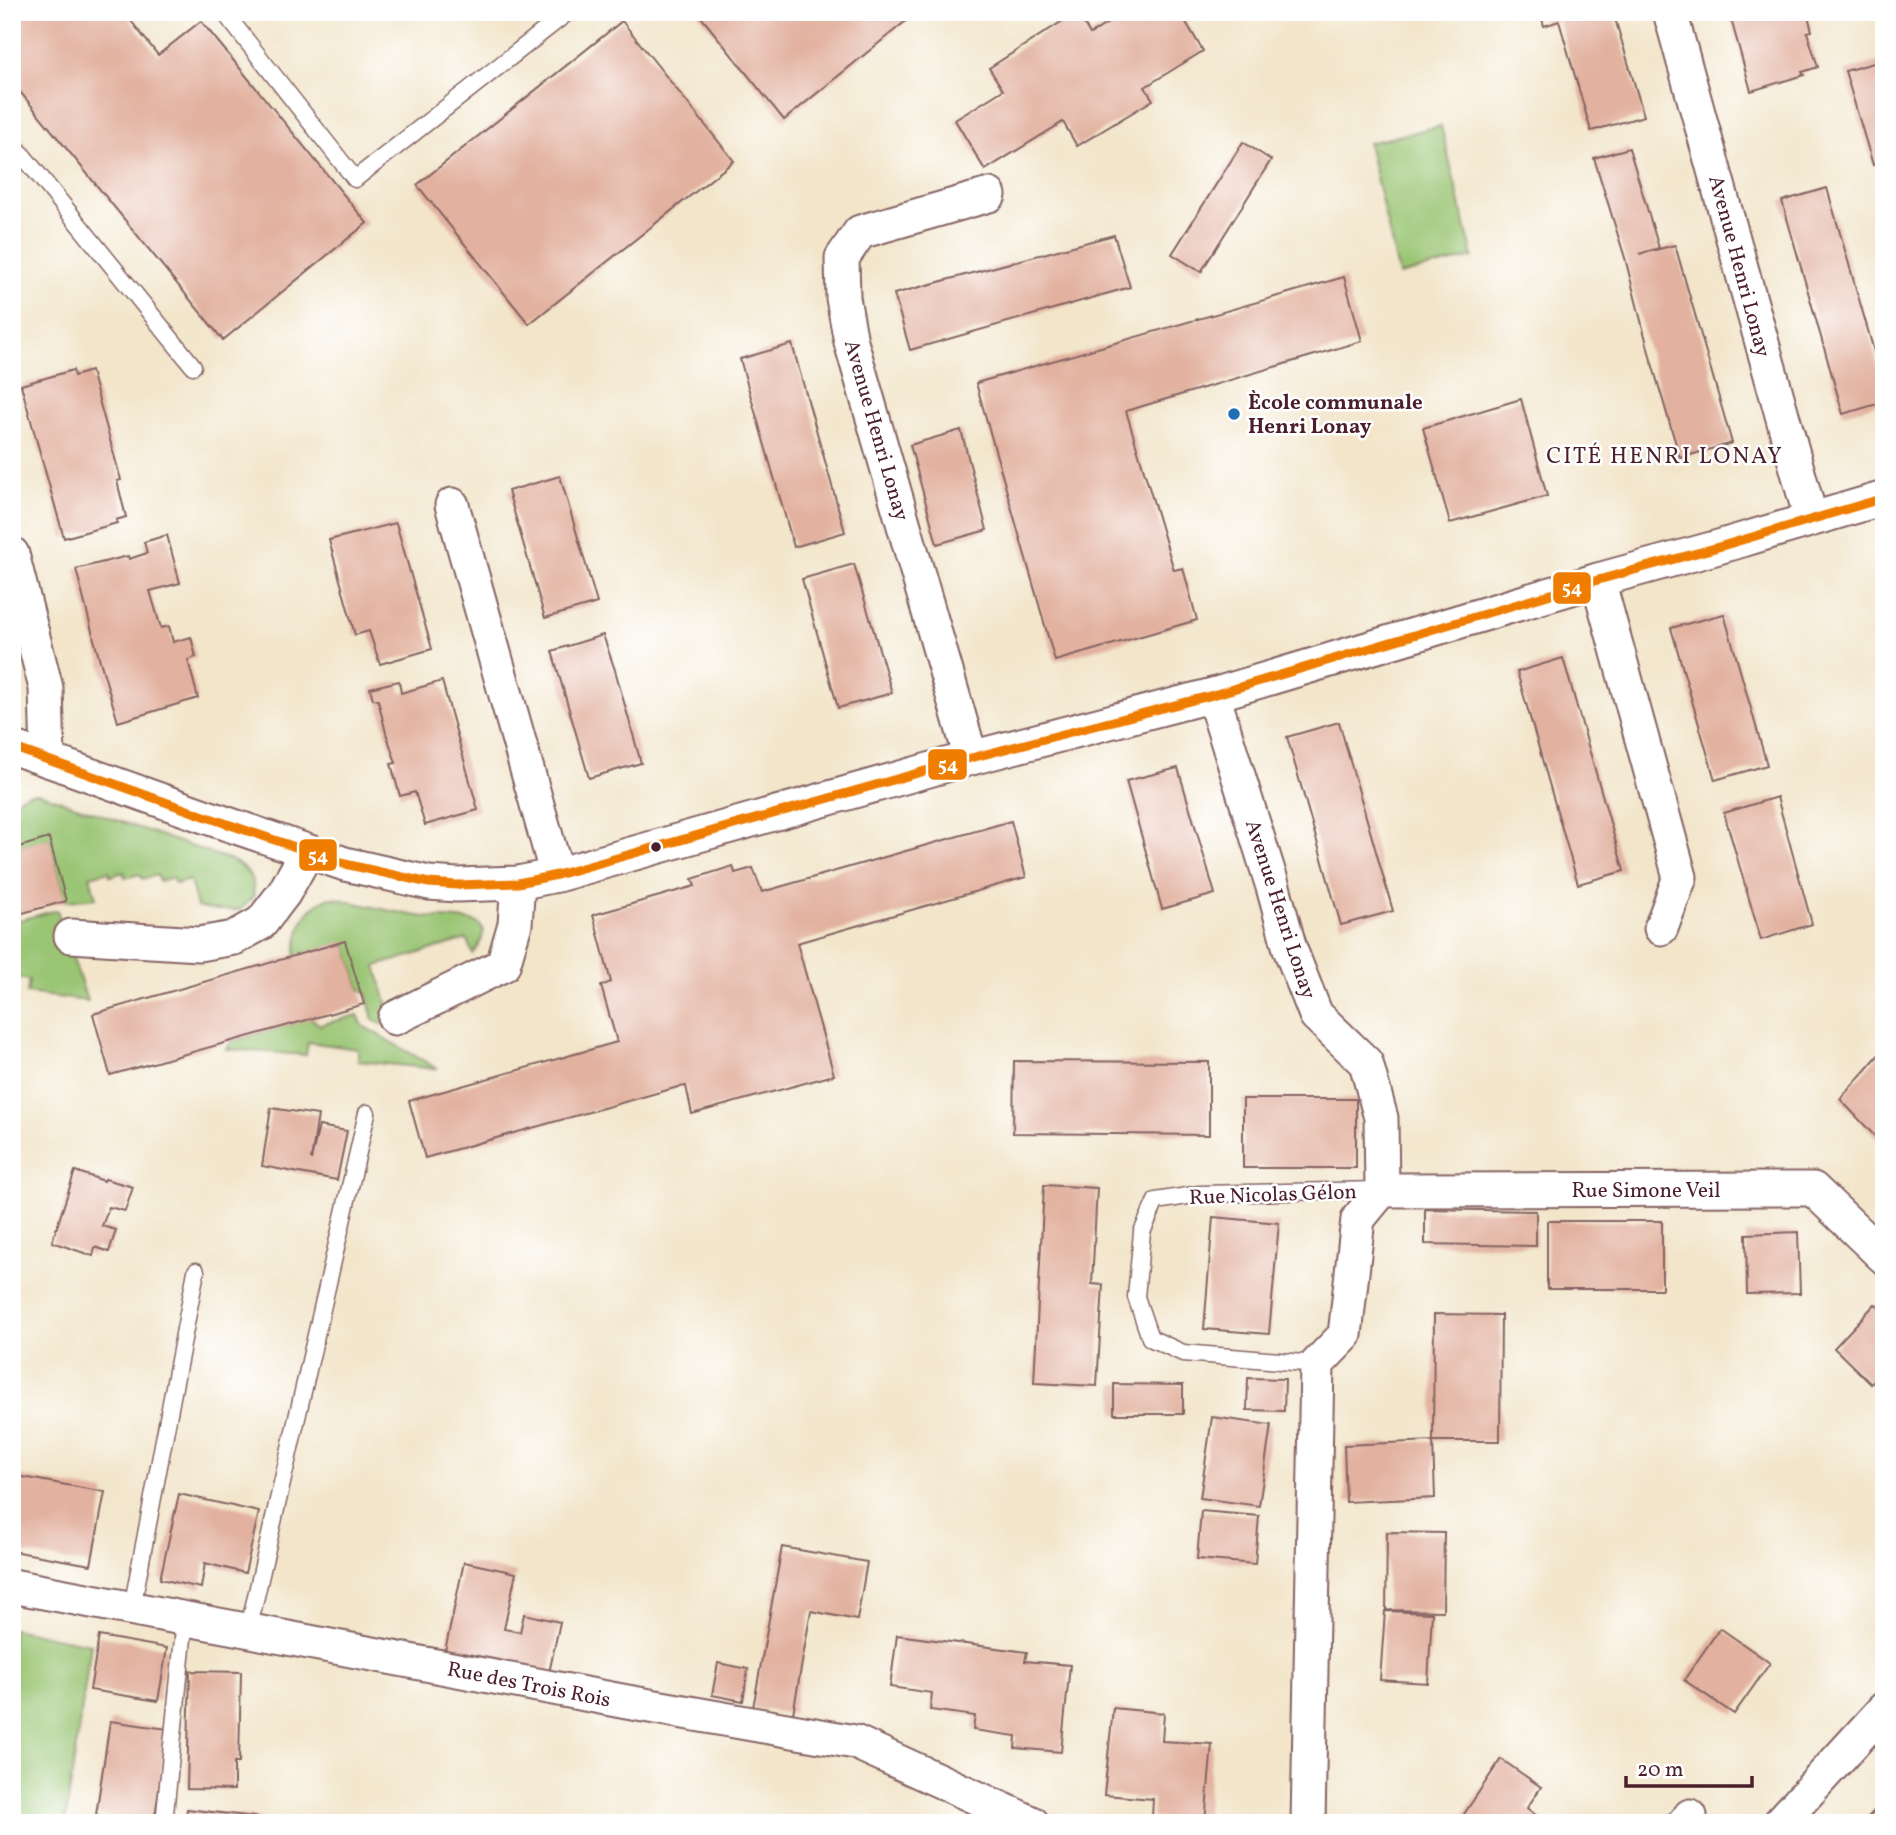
<svg xmlns="http://www.w3.org/2000/svg" width="1896" height="1835" font-family="Vollkorn,serif">
	<rect width="100%" height="100%" fill="#fff"/>
	<filter id="ink" filterUnits="userSpaceOnUse"><feTurbulence type="fractalNoise" baseFrequency=".0143" numOctaves="2"/><feDisplacementMap in="SourceGraphic" scale="14" xChannelSelector="R" yChannelSelector="G"/><feConvolveMatrix kernelMatrix="1 2 1 2 8 2 1 2 1" color-interpolation-filters="sRGB"/></filter>
	<filter id="wash" filterUnits="userSpaceOnUse"><feTurbulence type="fractalNoise" baseFrequency=".00686" numOctaves="4" result="noise"/><feDisplacementMap in="SourceGraphic" scale="28" xChannelSelector="R" yChannelSelector="G"/><feGaussianBlur stdDeviation="1.57" result="paint"/><feColorMatrix in="noise" values="0 0 0 0 0 0 0 0 0 0 0 0 0 0 0 0 0 1.4 0 .05"/><feComposite in="paint" operator="in"/></filter>
	<g filter="url(#wash)">
		<rect width="100%" height="100%" fill="#f2e5ca"/>
		<g fill="#9ac573" stroke="#72724f" stroke-width="2">
			<polygon points="1441,126 1473,257 1399,275 1368,143"/>
			<path d="M30,793H39L233,861C248,869 256,880 253,897L240,910H218L197,907L190,880L175,884L173,878L159,881L157,875L142,879L140,874L125,878L124,872L110,876L109,871L90,876L96,898L66,901L49,839L19,847L12,821V803L22,796Z"/>
			<path d="M328,898C339,897 349,902 360,904C381,909 403,914 425,917C437,919 471,917 480,925C488,933 478,947 473,954L467,939L376,966L395,1030L373,1020L367,994L360,989L345,942L295,956C298,931 302,909 328,898Z"/>
			<polygon points="57,910 87,1001 27,993 29,980 12,977 12,922"/>
			<polygon points="358,1015 363,1026 438,1069 358,1061 358,1049 308,1042 306,1055 226,1049 233,1041 311,1018 320,1025"/>
			<polygon points="12,1629 91,1644 65,1823 12,1823"/>
		</g>
		<g id="blocks">
			<g fill="#e2b19f">
				<polygon points="12,12 124,12 158,55 201,21 367,223 223,340 12,82"/>
				<polygon points="697,12 917,12 784,120"/>
				<polygon points="1077,12 1090,34 1126,12 1140,12 1144,19 1155,12 1180,12 1203,51 1145,87 1153,100 1077,146 1063,122 985,170 955,120 1003,90 989,68"/>
				<polygon points="1540,12 1613,12 1644,116 1591,131 1559,21 1544,26"/>
				<polygon points="1729,12 1807,12 1812,31 1807,32 1818,67 1802,72 1804,75 1751,91"/>
				<polygon points="622,21 734,161 529,324 417,185"/>
				<polygon points="1884,60 1884,162 1873,165 1845,71"/>
				<polygon points="1243,142 1271,160 1201,272 1172,254"/>
				<polygon points="1629,148 1659,248 1639,254 1675,245 1732,443 1680,458 1651,360 1625,258 1594,158"/>
				<polygon points="1827,188 1884,386 1884,402 1843,414 1782,201"/>
				<polygon points="1114,235 1130,287 910,350 894,294"/>
				<polygon points="1344,277 1362,341 1126,411 1174,570 1183,568 1197,620 1055,661 976,383"/>
				<polygon points="792,344 845,532 794,547 740,359"/>
				<polygon points="73,370 74,376 91,371 121,480 117,481 126,517 116,520 117,523 64,538 21,385"/>
				<polygon points="1521,399 1547,496 1450,523 1423,428"/>
				<polygon points="961,430 987,530 937,544 910,445"/>
				<polygon points="560,476 597,603 545,618 508,491"/>
				<polygon points="396,523 432,649 380,664 369,631 355,635 329,540"/>
				<polygon points="167,535 180,583 150,591 161,628 169,626 173,642 191,637 196,657 188,660 198,698 118,722 96,647 76,569 128,556 129,559 147,553 144,542"/>
				<polygon points="854,564 892,693 838,708 802,579"/>
				<polygon points="1724,614 1767,765 1715,780 1671,628"/>
				<polygon points="603,635 615,670 641,763 589,778 552,651"/>
				<polygon points="1563,658 1624,871 1578,884 1517,672"/>
				<polygon points="399,681 401,693 442,681 478,810 425,825 415,792 400,796 391,764 396,763 386,733 378,700 373,699 370,688"/>
				<polygon points="1339,722 1393,911 1341,925 1287,737"/>
				<polygon points="1178,768 1215,894 1162,909 1126,781"/>
				<polygon points="1777,797 1812,924 1761,940 1724,813"/>
				<polygon points="1011,821 1026,877 797,943 834,1075 692,1114 686,1086 678,1087 425,1158 409,1101 617,1042 601,986 611,982 593,915 695,886 692,879 733,866 735,873 753,868 762,892"/>
				<polygon points="49,838 66,901 12,916 12,849"/>
				<polygon points="345,941 364,1004 110,1075 93,1014"/>
				<polygon points="1882,1051 1884,1053 1884,1146 1840,1099"/>
				<polygon points="1014,1061 1209,1062 1209,1135 1013,1133"/>
				<rect x="1243" y="1099" width="113" height="69"/>
				<polygon points="271,1108 318,1115 311,1160 319,1126 347,1131 337,1180 262,1166"/>
				<polygon points="75,1171 104,1181 105,1179 133,1187 125,1211 109,1207 102,1226 116,1230 109,1252 95,1247 93,1256 52,1242"/>
				<polygon points="1044,1185 1097,1188 1092,1284 1103,1285 1097,1386 1034,1383"/>
				<polygon points="1425,1209 1536,1211 1536,1246 1425,1244"/>
				<polygon points="1213,1217 1279,1223 1269,1334 1204,1329"/>
				<rect x="1547" y="1221" width="115" height="68"/>
				<polygon points="1798,1232 1800,1293 1747,1294 1746,1234"/>
				<polygon points="1875,1304 1884,1312 1884,1371 1871,1384 1834,1348"/>
				<polygon points="1434,1314 1501,1315 1500,1441 1433,1441"/>
				<polygon points="1248,1378 1285,1379 1284,1411 1247,1410"/>
				<polygon points="1114,1384 1183,1385 1183,1414 1114,1414"/>
				<polygon points="1212,1417 1271,1425 1259,1506 1200,1498"/>
				<polygon points="1433,1441 1435,1498 1346,1502 1344,1445"/>
				<polygon points="12,1475 105,1492 91,1565 12,1551"/>
				<polygon points="179,1494 259,1512 245,1573 205,1563 201,1588 160,1579"/>
				<polygon points="1201,1511 1259,1516 1255,1564 1197,1559"/>
				<polygon points="1387,1532 1444,1533 1443,1611 1386,1610"/>
				<polygon points="782,1547 867,1562 857,1620 811,1611 793,1714 753,1708"/>
				<polygon points="464,1562 516,1573 504,1629 520,1632 524,1614 560,1622 549,1673 445,1651"/>
				<polygon points="1385,1611 1432,1613 1428,1683 1380,1680"/>
				<polygon points="1720,1628 1770,1663 1734,1714 1684,1680"/>
				<polygon points="897,1635 1027,1652 1025,1661 1070,1665 1061,1752 1015,1748 1016,1736 973,1730 975,1716 930,1710 932,1693 890,1687"/>
				<polygon points="99,1636 167,1648 158,1701 90,1690"/>
				<polygon points="718,1663 748,1669 743,1701 712,1695"/>
				<polygon points="190,1671 241,1672 239,1763 234,1763 234,1790 187,1789"/>
				<polygon points="1113,1708 1164,1713 1162,1741 1212,1744 1205,1823 1152,1818 1153,1799 1104,1795"/>
				<polygon points="110,1721 168,1729 154,1823 96,1815"/>
				<polygon points="1501,1759 1541,1787 1527,1808 1543,1821 1542,1823 1458,1823"/>
				<polygon points="1884,1801 1884,1823 1869,1823 1866,1819"/>
				<polygon points="187,1809 263,1818 262,1823 185,1823"/>
			</g>
		</g>
	</g>
	<g filter="url(#ink)">
		<use href="#blocks" fill-opacity="0" stroke="#856463" stroke-width="2"/>
		<g fill="none" stroke-linecap="round" stroke-linejoin="round">
			<g stroke="#856463" stroke-width="19">
				<g id="service">
					<polyline points="224,12 355,179 568,12"/>
					<polyline points="12,142 193,366"/>
					<polyline points="1317,1364 1183,1353 1150,1338 1136,1297 1142,1232 1156,1201 1200,1194 1379,1190"/>
					<polyline points="132,1608 196,1271"/>
					<polyline points="248,1631 367,1113"/>
					<polyline points="164,1823 185,1619"/>
				</g>
			</g>
			<g stroke="#856463" stroke-width="37">
				<g id="minor">
					<polyline points="1670,12 1811,519"/>
					<polyline points="452,505 557,875"/>
					<polyline points="12,554 46,688 48,760"/>
					<polyline points="1598,580 1680,877 1661,928"/>
					<polyline points="1213,695 1273,887 1290,949 1316,1015 1366,1063 1381,1118 1382,1190"/>
					<polyline points="12,747 207,817 345,864 429,883 457,885 518,883 557,875 971,758 1213,695 1598,580 1715,548 1884,498"/>
					<polyline points="971,758 851,342 843,298 842,258 860,232 989,195"/>
					<polyline points="71,936 199,944 234,938 261,923 284,893 307,852"/>
					<polyline points="395,1018 503,965 515,924 518,883"/>
					<polyline points="1382,1190 1813,1189 1884,1257"/>
					<polyline points="12,1586 627,1702 855,1742 1032,1823"/>
					<polyline points="1308,1823 1317,1364 1345,1335 1358,1219 1382,1190"/>
					<polyline points="1684,1823 1690,1816"/>
					<polyline points="1780,1823 1884,1709"/>
				</g>
			</g>
			<use href="#service" stroke="#fff" stroke-width="16"/>
			<use href="#minor" stroke="#fff" stroke-width="33"/>
			<g stroke="#fff" stroke-width="14">
				<polyline id="bus-1" points="12,747 207,817 345,864 429,883 457,885 518,883 557,875 971,758 1213,695 1598,580 1715,548 1884,498"/>
			</g>
			<use href="#bus-1" stroke="#ef7d00" stroke-width="9"/>
		</g>
	</g>
	<circle fill="#1f6fb2" stroke="#fff" stroke-width="2.5" cx="1234" cy="414" r="7"/>
	<circle fill="#4a1f2b" stroke="#fff" stroke-width="2.5" cx="656" cy="847" r="6"/>
	<g text-anchor="middle" stroke-width="5" stroke-linejoin="round" paint-order="stroke">
		<g font-size="21" fill="#4a1f2b" stroke="#fff">
			<text transform="translate(1740 266) rotate(75)" y="7">Avenue Henri Lonay</text>
			<text transform="translate(877 430) rotate(74)" y="7">Avenue Henri Lonay</text>
			<text transform="translate(1281 909) rotate(72)" y="7">Avenue Henri Lonay</text>
			<text x="1646" y="1197">Rue Simone Veil</text>
			<text transform="translate(1273 1194) rotate(-2)" y="7">Rue Nicolas Gélon</text>
			<text transform="translate(529 1684) rotate(11)" y="7">Rue des Trois Rois</text>
		</g>
		<g font-size="21" font-weight="bold" fill="#4a1f2b" stroke="#fff" text-anchor="start">
			<text x="1248" y="409">Ècole communale<tspan x="1248" dy="24">Henri Lonay</tspan></text>
		</g>
		<g font-size="23" letter-spacing="2" fill="#4a1f2b" stroke="#fff">
			<text x="1665" y="463">CITÉ HENRI LONAY</text>
		</g>
	</g>
	<g stroke="#fff" stroke-width="2.5">
		<rect x="1552" y="571" width="40" height="34" rx="7" fill="#ef7d00"/>
		<rect x="927" y="748" width="41" height="33" rx="7" fill="#ef7d00"/>
		<rect x="298" y="838" width="40" height="34" rx="7" fill="#ef7d00"/>
	</g>
	<g font-size="19" text-anchor="middle" font-weight="bold" fill="#fff">
		<text x="1572" y="594">54</text>
		<text x="948" y="771">54</text>
		<text x="318" y="862">54</text>
	</g>
	<rect width="1896" height="1835" fill="none" stroke="#fff" stroke-width="42"/>
	<path d="M1626 1776v10h126v-10" fill="none" stroke="#4a1f2b" stroke-width="3.5"/>
	<text x="1637" y="1776" font-size="21" fill="#4a1f2b" stroke="#ffffff" stroke-width="5" paint-order="stroke">20 m</text>
</svg>
